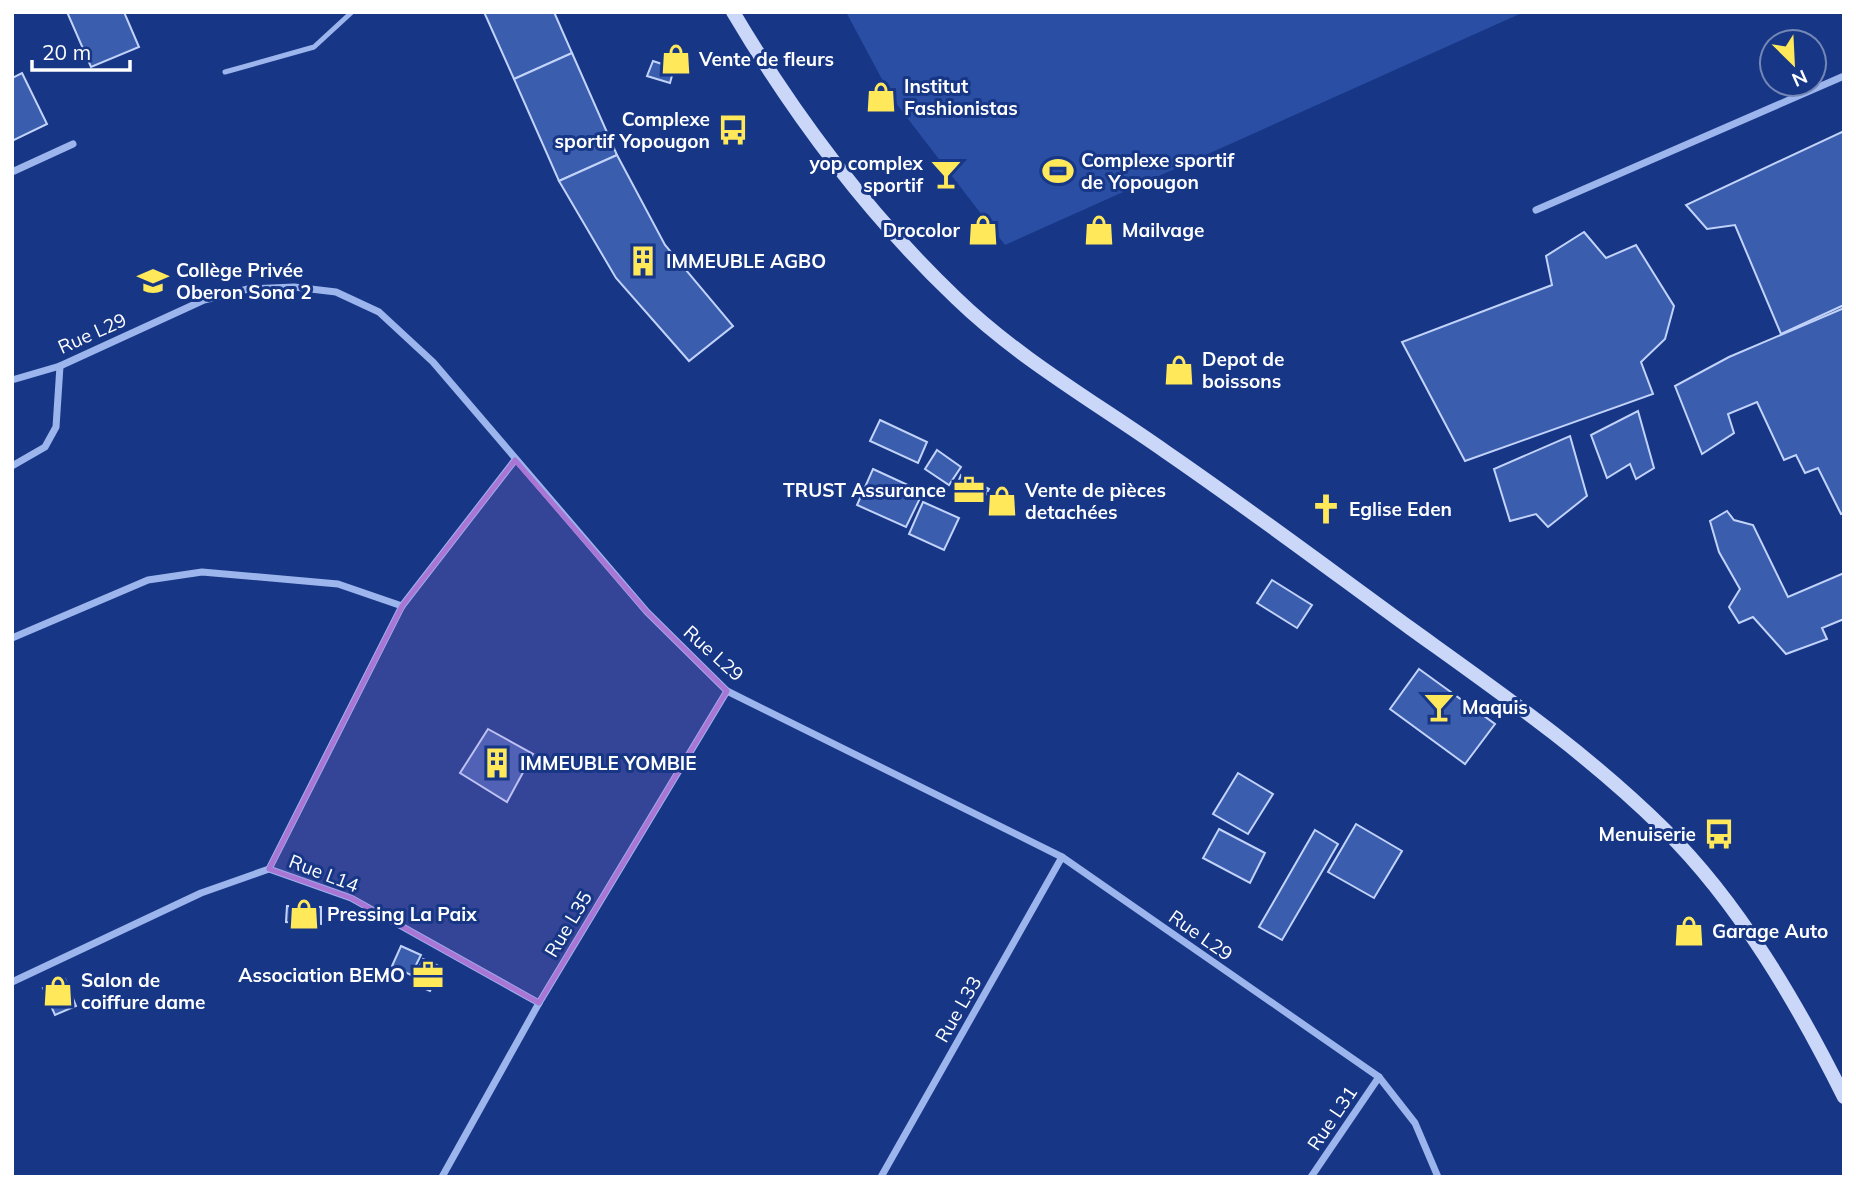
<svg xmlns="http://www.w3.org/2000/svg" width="1856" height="1189" font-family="Mulish,sans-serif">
	<rect width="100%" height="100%" fill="#173786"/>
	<polygon fill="#2a4ea4" points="846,12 1524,12 1005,245 892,98"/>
	<g fill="#3b5dae" stroke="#c2d3fa" stroke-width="2">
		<polygon points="67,12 124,12 139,47 91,67"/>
		<polygon points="484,12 554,12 572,53 514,79"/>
		<polygon points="572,53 617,155 559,181 514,79"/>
		<polygon points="653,61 674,68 670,83 647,76"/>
		<polygon points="22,73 47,124 12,141 12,78"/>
		<polygon points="1844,131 1844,305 1781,334 1735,225 1707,229 1686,205"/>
		<polygon points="617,155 665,245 733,326 689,361 616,278 559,181"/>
		<polygon points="1584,232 1606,258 1636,245 1674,306 1665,339 1641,362 1653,394 1465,461 1402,342 1552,285 1546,256"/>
		<polygon points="1844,308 1844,513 1841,514 1818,468 1805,473 1796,455 1784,460 1757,402 1728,414 1734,433 1702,454 1675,386 1729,357"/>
		<polygon points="1638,411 1654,468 1636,479 1630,464 1607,478 1591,435"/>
		<polygon points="880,420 927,442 918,463 870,441"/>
		<polygon points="1570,436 1587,496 1548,527 1536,514 1510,521 1494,469"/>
		<polygon points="937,450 961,467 949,485 925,469"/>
		<polygon points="873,469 923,492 906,527 857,505"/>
		<polygon points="961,475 989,489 981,503 955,489"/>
		<polygon points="923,502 959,518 944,550 909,534"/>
		<polygon points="1727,511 1734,520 1753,525 1788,597 1844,573 1844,619 1822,628 1827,639 1786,654 1753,617 1739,623 1729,607 1740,589 1719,552 1710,521"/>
		<polygon points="1272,580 1312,605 1297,628 1257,603"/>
		<polygon points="1419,669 1495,724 1465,764 1390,709"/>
		<polygon points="488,729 533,754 507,802 460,773"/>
		<polygon points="1238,773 1273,794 1248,834 1213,814"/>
		<polygon points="1356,824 1402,851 1374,898 1328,872"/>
		<polygon points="1219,829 1265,853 1250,883 1203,858"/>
		<polygon points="1315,830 1338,844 1282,940 1259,927"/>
		<polygon points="287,906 321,907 321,924 286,922"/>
		<polygon points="401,946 421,955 411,975 392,966"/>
		<polygon points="423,959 441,967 430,991 412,983"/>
		<polygon points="65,979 76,1006 55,1015 43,988"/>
	</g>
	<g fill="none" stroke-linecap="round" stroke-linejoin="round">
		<polyline stroke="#9db5ed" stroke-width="5" points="225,72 314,47 352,12"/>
		<g stroke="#9db5ed" stroke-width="7">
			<polyline points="12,172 73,144"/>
			<polyline points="1536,210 1844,76"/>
			<polyline points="12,380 60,366 204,300 248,289 294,287 336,292 379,312 433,362 647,612 727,691 1062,857 1379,1077 1415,1123 1438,1177"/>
			<polyline points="12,466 45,447 56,427 60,366"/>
			<polyline points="12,638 148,580 202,572 338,584 402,606"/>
			<polyline points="269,869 402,606 515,460"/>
			<polyline points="12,982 201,893 269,869 351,898 539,1003"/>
			<polyline points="442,1177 539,1003 727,691"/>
			<polyline points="881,1177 1062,857"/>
			<polyline points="1311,1177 1379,1077"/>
		</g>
		<path stroke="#cad7f9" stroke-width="14" d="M733,12C794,115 869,215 956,298C1019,359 1095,402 1166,452C1249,509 1329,569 1410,628C1499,692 1586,752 1664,829C1739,903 1797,1003 1844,1097"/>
	</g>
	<path fill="#a976d5" fill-opacity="0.2" stroke="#a976d5" stroke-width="5" stroke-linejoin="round" d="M515,460L647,612L727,691L539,1003L351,898L269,869L402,606Z"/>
	<defs>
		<g id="shop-bare" transform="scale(2.415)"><path d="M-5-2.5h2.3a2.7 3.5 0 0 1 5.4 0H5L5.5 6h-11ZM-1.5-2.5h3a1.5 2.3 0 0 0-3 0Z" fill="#ffe859" stroke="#173786" stroke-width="2.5" paint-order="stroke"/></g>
		<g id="bus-bare" transform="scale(2.415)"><path d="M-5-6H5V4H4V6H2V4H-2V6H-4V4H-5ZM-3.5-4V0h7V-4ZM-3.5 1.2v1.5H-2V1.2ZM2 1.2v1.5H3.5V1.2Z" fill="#ffe859" stroke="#173786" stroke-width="2.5" paint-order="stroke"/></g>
		<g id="stadium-bare" transform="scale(2.415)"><path d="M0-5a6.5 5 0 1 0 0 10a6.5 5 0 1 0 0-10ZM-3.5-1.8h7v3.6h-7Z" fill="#ffe859" stroke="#173786" stroke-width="2.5" paint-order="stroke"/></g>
		<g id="bar-bare" transform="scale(2.415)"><path d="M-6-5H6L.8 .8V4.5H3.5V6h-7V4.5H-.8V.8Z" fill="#ffe859" stroke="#173786" stroke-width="2.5" paint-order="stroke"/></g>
		<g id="building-bare" transform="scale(2.415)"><path d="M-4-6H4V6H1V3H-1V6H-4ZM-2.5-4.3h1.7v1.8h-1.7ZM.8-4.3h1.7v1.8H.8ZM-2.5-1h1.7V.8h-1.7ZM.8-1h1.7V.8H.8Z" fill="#ffe859" stroke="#173786" stroke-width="2.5" paint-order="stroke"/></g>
		<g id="school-bare" transform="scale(2.415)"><path d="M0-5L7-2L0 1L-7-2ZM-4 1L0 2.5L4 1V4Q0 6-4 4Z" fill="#ffe859" stroke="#173786" stroke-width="2.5" paint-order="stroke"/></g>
		<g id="office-bare" transform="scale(2.415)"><path d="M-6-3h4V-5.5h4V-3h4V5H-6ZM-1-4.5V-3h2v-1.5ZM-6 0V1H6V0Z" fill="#ffe859" stroke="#173786" stroke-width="2.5" paint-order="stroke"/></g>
		<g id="church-bare" transform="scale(2.415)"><path d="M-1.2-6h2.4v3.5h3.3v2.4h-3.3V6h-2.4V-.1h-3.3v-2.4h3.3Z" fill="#ffe859" stroke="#173786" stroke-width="2.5" paint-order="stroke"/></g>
	</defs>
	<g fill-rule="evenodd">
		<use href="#shop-bare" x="676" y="59"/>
		<use href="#shop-bare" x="881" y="97"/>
		<use href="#bus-bare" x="733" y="130"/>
		<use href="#stadium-bare" x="1058" y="171"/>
		<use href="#bar-bare" x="946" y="174"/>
		<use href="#shop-bare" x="983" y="230"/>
		<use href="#shop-bare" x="1099" y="230"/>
		<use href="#building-bare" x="643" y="261"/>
		<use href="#school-bare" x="153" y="281"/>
		<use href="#shop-bare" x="1179" y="370"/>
		<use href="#office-bare" x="969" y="490"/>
		<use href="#shop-bare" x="1002" y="501"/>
		<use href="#church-bare" x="1326" y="509"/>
		<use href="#bar-bare" x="1439" y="707"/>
		<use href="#building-bare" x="497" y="763"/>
		<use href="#bus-bare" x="1719" y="834"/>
		<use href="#shop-bare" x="304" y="914"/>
		<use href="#shop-bare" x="1689" y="931"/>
		<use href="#office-bare" x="428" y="975"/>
		<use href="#shop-bare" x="58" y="991"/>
	</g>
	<g text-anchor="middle" stroke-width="6" stroke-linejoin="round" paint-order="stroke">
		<g font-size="19" font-weight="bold" fill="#fff" stroke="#173786" text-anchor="start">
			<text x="699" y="66">Vente de fleurs</text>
			<text x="904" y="93">Institut<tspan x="904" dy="22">Fashionistas</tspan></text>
			<text x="710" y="126" text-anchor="end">Complexe<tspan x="710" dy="22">sportif Yopougon</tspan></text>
			<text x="1081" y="167">Complexe sportif<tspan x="1081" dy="22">de Yopougon</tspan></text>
			<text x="923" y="170" text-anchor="end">yop complex<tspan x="923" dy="22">sportif</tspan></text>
			<text x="960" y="237" text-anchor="end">Drocolor</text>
			<text x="1122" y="237">Mailvage</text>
			<text x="666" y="268">IMMEUBLE AGBO</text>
			<text x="176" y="277">Collège Privée<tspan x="176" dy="22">Oberon Sona 2</tspan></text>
			<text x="1202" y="366">Depot de<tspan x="1202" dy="22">boissons</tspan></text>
			<text x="946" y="497" text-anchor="end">TRUST Assurance</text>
			<text x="1025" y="497">Vente de pièces<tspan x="1025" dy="22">detachées</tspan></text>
			<text x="1349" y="516">Eglise Eden</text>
			<text x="1462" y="714">Maquis</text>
			<text x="520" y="770">IMMEUBLE YOMBIE</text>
			<text x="1696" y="841" text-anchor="end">Menuiserie</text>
			<text x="327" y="921">Pressing La Paix</text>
			<text x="1712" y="938">Garage Auto</text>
			<text x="405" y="982" text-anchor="end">Association BEMO</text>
			<text x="81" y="987">Salon de<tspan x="81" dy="22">coiffure dame</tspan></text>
		</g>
		<g font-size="19" fill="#fff" stroke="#173786">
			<text transform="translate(92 333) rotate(-24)" y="7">Rue L29</text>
			<text transform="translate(714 653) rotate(42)" y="7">Rue L29</text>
			<text transform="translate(324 873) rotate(21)" y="7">Rue L14</text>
			<text transform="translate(568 924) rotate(-59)" y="7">Rue L35</text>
			<text transform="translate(1201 935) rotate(35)" y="7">Rue L29</text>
			<text transform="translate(958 1009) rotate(-60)" y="7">Rue L33</text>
			<text transform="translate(1332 1118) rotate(-56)" y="7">Rue L31</text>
		</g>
	</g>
	<rect width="1856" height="1189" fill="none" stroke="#ffffff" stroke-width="28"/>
	<g transform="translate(1793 63) rotate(156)"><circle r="33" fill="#173786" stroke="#7487b6" stroke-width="2"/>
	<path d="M0-5L12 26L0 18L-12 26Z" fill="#ffe859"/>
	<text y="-10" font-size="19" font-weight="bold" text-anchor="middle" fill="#ffffff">N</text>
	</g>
	<path d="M32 60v10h98v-10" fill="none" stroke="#ffffff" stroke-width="3.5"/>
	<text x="42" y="60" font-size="21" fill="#ffffff" stroke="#173786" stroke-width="5" paint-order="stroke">20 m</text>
</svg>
